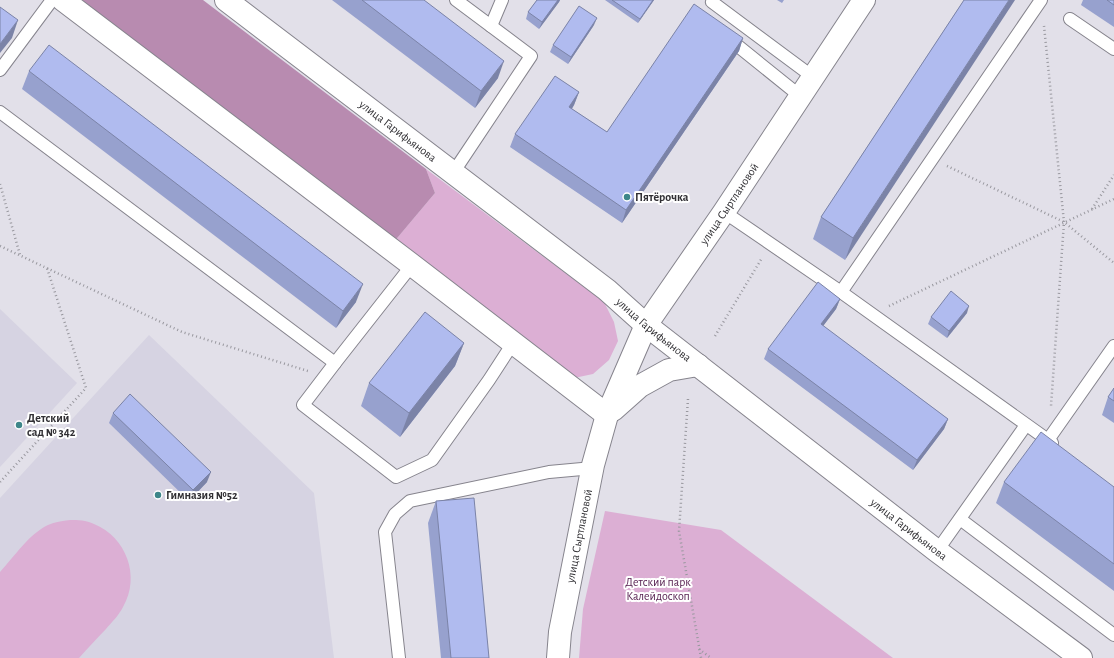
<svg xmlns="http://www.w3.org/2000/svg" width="1114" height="658" font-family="'Alegreya Sans',sans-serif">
	<rect width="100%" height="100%" fill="#e2e0e9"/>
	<g fill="#d6d3e2">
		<polygon points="0,309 77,383 0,467"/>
		<polygon points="149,335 314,493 334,658 0,658 0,498"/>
	</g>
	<g fill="#dcafd4">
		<polygon points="426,169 604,302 614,322 618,341 609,360 593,374 574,378 393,243 435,193"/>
		<polygon points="605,511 721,530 893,658 579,658 583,609"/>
		<path d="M70,520C78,520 86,520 94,524C126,537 141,576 123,607C119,615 112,622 106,629C97,638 88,648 79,658H0V572C14,557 29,534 48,525C55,522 62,521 70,520Z"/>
	</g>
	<polygon fill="#b88bb0" points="76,0 203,0 426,169 435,193 393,243"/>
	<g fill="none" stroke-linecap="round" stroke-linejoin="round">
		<g stroke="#86848d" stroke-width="14">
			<g id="service">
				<polyline points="713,0 712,2 813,77"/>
				<polyline points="1070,19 1114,49"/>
				<polyline points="491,26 502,0"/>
				<polyline points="728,38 800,96"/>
				<polyline points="0,70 52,0"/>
				<polyline points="0,112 335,363 412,265"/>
				<polyline points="453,173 531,56 456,0"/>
				<polyline points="724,212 841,292 1052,443"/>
				<polyline points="841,292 1041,0"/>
				<polyline points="335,363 303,405 396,477 432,460 489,380 513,343"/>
				<polyline points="1048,440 1114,346"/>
				<polyline points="960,519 1114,635"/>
				<polyline points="937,551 1026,425"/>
				<polyline points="399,658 385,532 395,514 410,501 549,472 593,468"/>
			</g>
		</g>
		<g stroke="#86848d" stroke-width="24">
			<g id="minor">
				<path id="s1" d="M646,325L724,212L864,0"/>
			</g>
		</g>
		<g stroke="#86848d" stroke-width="24">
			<g id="tertiary">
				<polyline points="63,0 412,265 607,415"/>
				<path id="s2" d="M226,0L607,290L646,325L937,551L1081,658"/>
				<polyline points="613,410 640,386 669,370 698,365"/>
				<path id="s3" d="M558,658L560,632L593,465L607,415L646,325"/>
			</g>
		</g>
		<g stroke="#99989f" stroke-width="2.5" stroke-dasharray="1 3" stroke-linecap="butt">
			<polyline points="1044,26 1064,222 1051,406"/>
			<polyline points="947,166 1064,222 1114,263"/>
			<polyline points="0,184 20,255"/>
			<polyline points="1092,209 1114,175"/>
			<polyline points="0,246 182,332 308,371"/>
			<polyline points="889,306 1114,199"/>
			<polyline points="715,336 762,258"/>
			<polyline points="688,399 679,531 701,658"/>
			<polyline points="0,482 86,388 47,268"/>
			<polyline points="699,649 711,658"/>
		</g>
		<use href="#service" stroke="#fff" stroke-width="12"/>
		<use href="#minor" stroke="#fff" stroke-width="22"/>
		<use href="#tertiary" stroke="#fff" stroke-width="22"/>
	</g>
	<g fill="#97a1ce">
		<polygon points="332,0 424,0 498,78 475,108"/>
		<polygon points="537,0 560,0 559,2 539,29 526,19 528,12"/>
		<polygon points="605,0 654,0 638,23"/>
		<polygon points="777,0 784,0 782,3"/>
		<polygon points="964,0 845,260 813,239 821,217"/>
		<polygon points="1083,0 1114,0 1114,27 1081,5"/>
		<polygon points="594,25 568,64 550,52 553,45"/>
		<polygon points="743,38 739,51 622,223 510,147 515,134 579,92 574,105 572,109 607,132"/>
		<polygon points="29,71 356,302 336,328 22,89"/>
		<polygon points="840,299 836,309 823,326 948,419 944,429 913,470 764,359 768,349"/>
		<polygon points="967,313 947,338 928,324 931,317"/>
		<polygon points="464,343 455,366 400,437 361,406 369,383"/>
		<polygon points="1114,388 1114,423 1102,415 1108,397"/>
		<polygon points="113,413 207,482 189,501 109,423"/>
		<polygon points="1004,482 1114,487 1114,591 996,503"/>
		<polygon points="436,501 489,658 441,658 428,523"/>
	</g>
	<g fill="#7b83a7">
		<polygon points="558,0 560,0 559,2 539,29 542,22"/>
		<polygon points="653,0 654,0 638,23 640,19"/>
		<polygon points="1009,0 1015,0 845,260 853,238"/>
		<polygon points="597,18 594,25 568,64 571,57"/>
		<polygon points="18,20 12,38 0,53 0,44"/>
		<polygon points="743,38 739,51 622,223 626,210"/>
		<polygon points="504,61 498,78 475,108 481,91"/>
		<polygon points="579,92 574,105 564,120 569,107"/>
		<polygon points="363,284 356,302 336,328 343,311"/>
		<polygon points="840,299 836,309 817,334 821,324"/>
		<polygon points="969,306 967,313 947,338 949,331"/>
		<polygon points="464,343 455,366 400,437 409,413"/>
		<polygon points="948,419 944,429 913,470 917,460"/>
		<polygon points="211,472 207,482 189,501 193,490"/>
	</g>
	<g fill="#b0bbef" stroke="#7b83a7">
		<polygon points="362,0 424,0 504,61 481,91"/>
		<polygon points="537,0 558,0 542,22 528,12"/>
		<polygon points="612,0 653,0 640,19"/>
		<polygon points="964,0 1009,0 853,238 821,217"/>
		<polygon points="1107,0 1114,0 1114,5"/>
		<polygon points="694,4 743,38 626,210 515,134 555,76 579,92 569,107 607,132"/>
		<polygon points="579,6 597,18 571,57 553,45"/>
		<polygon points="0,7 18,20 0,44"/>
		<polygon points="49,45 363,284 343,311 29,71"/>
		<polygon points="818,282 840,299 821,324 948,419 917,460 768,349"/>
		<polygon points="951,291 969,306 949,331 931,317"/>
		<polygon points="425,312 464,343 409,413 369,383"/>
		<polygon points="1114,388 1114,401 1108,397"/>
		<polygon points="130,394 211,472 193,490 113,413"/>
		<polygon points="1041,432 1114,487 1114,564 1004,482"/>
		<polygon points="474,498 489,658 451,658 436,501"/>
	</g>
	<g fill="#3d8689" stroke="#fff" stroke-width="1.5">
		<circle cx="627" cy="197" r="4"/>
		<circle cx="19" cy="425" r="4"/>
		<circle cx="158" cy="495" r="4"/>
	</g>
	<g text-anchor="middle" stroke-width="4" stroke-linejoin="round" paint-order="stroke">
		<g font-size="12" fill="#313034" stroke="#fff">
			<text dy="4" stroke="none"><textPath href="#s2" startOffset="216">улица Гарифьянова</textPath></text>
			<text dy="4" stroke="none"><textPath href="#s1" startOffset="147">улица Сыртлановой</textPath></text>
			<text dy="4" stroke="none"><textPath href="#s2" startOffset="540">улица Гарифьянова</textPath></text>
			<text dy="4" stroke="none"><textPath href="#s2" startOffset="864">улица Гарифьянова</textPath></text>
			<text dy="4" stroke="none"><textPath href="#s3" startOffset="124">улица Сыртлановой</textPath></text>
		</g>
		<g font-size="12" font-weight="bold" fill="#313034" stroke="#fff" text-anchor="start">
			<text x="635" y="201">Пятёрочка</text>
			<text x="27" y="422">Детский<tspan x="27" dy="14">сад № 342</tspan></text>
			<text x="166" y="499">Гимназия №52</text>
		</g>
		<g font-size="12" fill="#541d4e" stroke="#fff">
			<text x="658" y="586">Детский парк<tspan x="658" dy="14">Калейдоскоп</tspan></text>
		</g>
	</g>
</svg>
